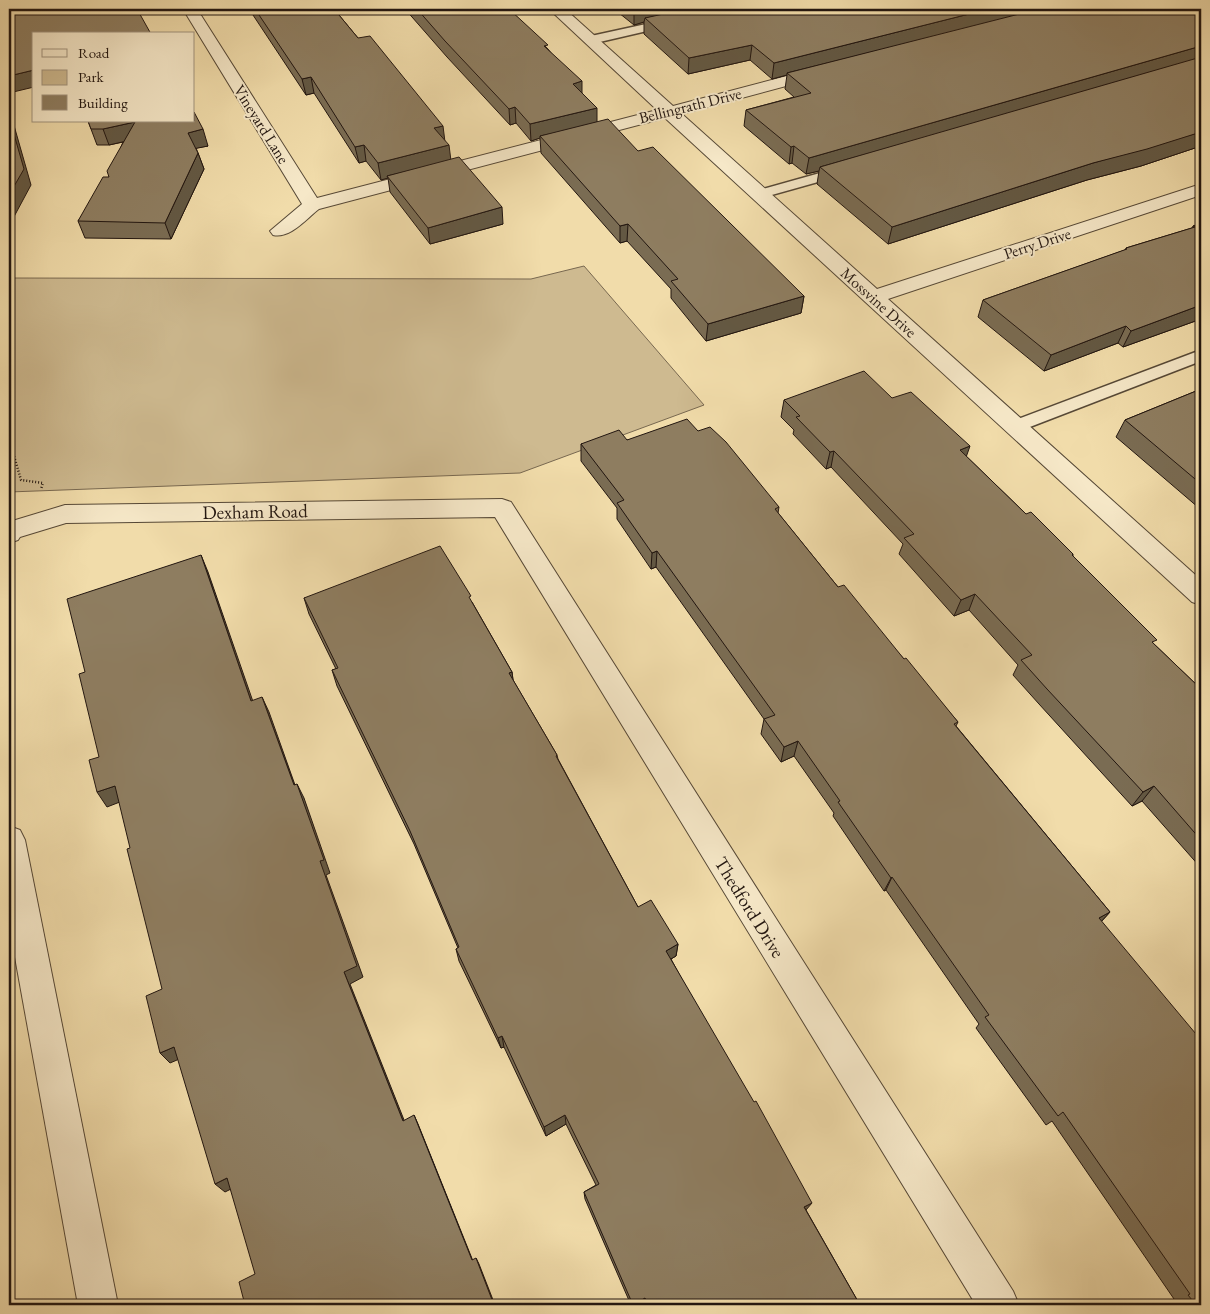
<svg xmlns="http://www.w3.org/2000/svg" width="1210" height="1314" font-family="'EB Garamond',serif">
	<rect width="100%" height="100%" fill="#f1dcaa"/>
	<filter id="stains"><feTurbulence type="fractalNoise" baseFrequency=".004" numOctaves="4"/><feColorMatrix values="0 0 0 0 .2 0 0 0 0 .09 0 0 0 0 .02 0 0 0 .5 -.17"/></filter>
	<radialGradient id="worn" r=".72"><stop offset=".6" stop-color="#630" stop-opacity="0"/><stop offset="1" stop-color="#630" stop-opacity=".3"/></radialGradient>
	<polygon fill="#ceba90" stroke="#786850" points="584,266 704,405 520,473 9,492 9,278 531,279"/>
	<g fill="none" stroke-linecap="round" stroke-linejoin="round">
		<g stroke="#564836" stroke-width="3">
			<g id="service">
				<polygon points="715,9 735,9 729,12 591,44 585,40 591,36"/>
				<polygon points="845,166 850,167 852,170 850,173 761,198 756,197 754,194 756,191"/>
				<polygon points="1201,350 1201,361 1022,430 1016,432 1010,430 1007,426 1010,422"/>
			</g>
		</g>
		<g stroke="#564836" stroke-width="2">
			<g id="minor">
				<path d="M183,9H197L317,198L657,110L549,9H565L673,106L821,67L827,69L829,72L827,75L682,114L877,289L1201,184V195L888,299L1201,580V605L1192,602L665,118L319,209C306,219 290,239 273,235L270,231L302,204Z"/>
				<polygon points="502,499 511,502 1013,1291 1019,1305 976,1305 495,517 66,523 20,537 18,540 9,543 9,522 65,505"/>
				<polygon points="9,826 20,830 25,840 118,1305 78,1305 9,924"/>
			</g>
		</g>
		<polyline stroke="#221610" stroke-width="2.5" stroke-dasharray="1 2" stroke-linecap="butt" points="9,439 21,480 43,483 41,489"/>
		<use href="#service" fill="#f6e8c8" fill-rule="evenodd"/>
		<use href="#minor" fill="#f6e8c8" fill-rule="evenodd"/>
	</g>
	<g fill="#7a6c53" stroke="#221610">
		<polygon points="249,9 334,9 358,38 444,140 450,160 503,224 430,244 390,192 388,178 381,180 366,161 359,163 314,93 306,95"/>
		<polygon points="405,9 509,9 548,49 582,93 597,122 638,151 804,296 801,313 706,341 671,298 671,289 627,241 620,243 541,153 540,138 531,141 516,123 510,125 447,57"/>
		<polygon points="614,9 1201,9 1201,146 1141,166 1087,180 888,244 817,184 819,171 806,174 792,163 789,164 744,126 746,110 794,97 785,89 787,75 772,79 750,60 688,74 644,34 644,22 634,25"/>
		<polygon points="88,121 208,146 196,148 198,153 204,169 171,239 85,238 78,221 109,177 123,142 109,145 97,145"/>
		<polygon points="1201,223 1201,319 1123,347 1118,343 1044,371 978,317 983,300 1125,250 1126,248 1192,228 1193,226"/>
		<polygon points="1201,389 1201,507 1199,508 1116,437 1125,420"/>
		<polygon points="892,398 967,457 1026,514 1073,554 1073,556 1154,644 1201,689 1201,868 1142,801 1132,806 1039,704 1013,675 1018,665 969,610 954,616 899,554 903,544 831,467 826,469 793,434 794,430 781,417 784,400"/>
		<polygon points="698,431 779,507 778,513 838,587 904,659 958,722 956,726 1110,912 1101,922 1201,1305 1176,1305 1172,1300 1174,1299 1052,1121 1046,1125 976,1028 979,1024 886,890 884,891 833,816 834,813 794,756 781,762 761,734 764,719 656,567 651,569 617,519 617,508 581,461 581,444 627,440"/>
		<polygon points="304,598 472,602 512,672 513,680 557,755 558,759 638,907 678,944 676,956 671,959 806,1210 860,1305 645,1305 644,1302 639,1305 631,1305 585,1199 584,1192 596,1185 566,1124 546,1136 504,1047 501,1048 459,961 456,949 458,948 414,844 337,686 332,670 336,669 309,614"/>
	</g>
	<g fill="#635843" stroke="#221610">
		<polygon points="634,9 707,9 645,18 644,22 634,25"/>
		<polygon points="989,9 1045,9 787,73 787,75 772,79 774,63"/>
		<polygon points="752,45 750,60 688,74 689,58"/>
		<polygon points="1201,46 1201,60 820,167 819,171 806,174 809,158"/>
		<polygon points="34,70 34,87 9,93 9,76"/>
		<polygon points="311,77 314,93 306,95 302,79"/>
		<polygon points="582,81 582,97 573,84"/>
		<polygon points="515,107 516,123 510,125 509,109"/>
		<polygon points="9,108 31,185 9,226"/>
		<polygon points="597,108 597,124 540,136 540,138 531,141 530,124"/>
		<polygon points="135,122 140,138 109,145 103,129"/>
		<polygon points="443,126 445,142 434,128"/>
		<polygon points="203,129 208,146 193,149 188,133"/>
		<polygon points="1201,132 1201,146 1141,166 1087,180 888,244 892,227 1093,163"/>
		<polygon points="364,145 366,161 359,163 355,147"/>
		<polygon points="449,145 451,161 387,176 388,178 381,180 378,163"/>
		<polygon points="794,146 792,163 789,164 791,147"/>
		<polygon points="198,153 204,169 171,239 165,223"/>
		<polygon points="502,207 503,224 430,244 428,228"/>
		<polygon points="628,224 627,241 620,243 620,226"/>
		<polygon points="804,296 801,313 706,341 708,324"/>
		<polygon points="1201,305 1201,319 1123,347 1131,331"/>
		<polygon points="1126,326 1118,343 1044,371 1051,355"/>
		<polygon points="970,446 964,463 960,450"/>
		<polygon points="834,451 831,467 826,469 830,452"/>
		<polygon points="657,551 656,567 651,569 652,553"/>
		<polygon points="201,555 208,572 258,716 251,701"/>
		<polygon points="975,594 969,610 954,616 961,600"/>
		<polygon points="512,672 514,688 509,673"/>
		<polygon points="262,697 269,712 300,799 294,785"/>
		<polygon points="798,741 794,756 781,762 784,747"/>
		<polygon points="297,784 304,798 330,873 326,875 363,977 350,984 408,1130 403,1121 344,972 320,861"/>
		<polygon points="115,786 125,800 107,807 97,792"/>
		<polygon points="1154,786 1142,801 1132,806 1143,792"/>
		<polygon points="892,877 886,890 884,891 891,878"/>
		<polygon points="1110,912 1098,925 1099,918"/>
		<polygon points="678,944 676,956 664,963 666,951"/>
		<polygon points="502,1036 504,1047 501,1048 498,1038"/>
		<polygon points="174,1047 184,1057 170,1063 160,1053"/>
		<polygon points="414,1115 418,1124 475,1266 472,1260"/>
		<polygon points="565,1115 566,1124 546,1136 544,1127"/>
		<polygon points="227,1178 237,1186 225,1192 215,1184"/>
		<polygon points="812,1203 806,1210 804,1207"/>
		<polygon points="476,1258 479,1264 495,1305 494,1305"/>
		<polygon points="645,1298 644,1302 639,1305 633,1305"/>
	</g>
	<g fill="#8e7d60" stroke="#221610">
		<polygon points="9,9 137,9 151,34 34,34 34,70 9,76"/>
		<polygon points="255,9 334,9 358,38 370,36 443,126 434,128 449,145 378,163 364,145 355,147 311,77 302,79"/>
		<polygon points="417,9 509,9 548,45 544,46 582,81 573,84 597,108 530,124 515,107 509,109 445,41"/>
		<polygon points="686,9 989,9 774,63 752,45 689,58 645,18"/>
		<polygon points="1039,9 1201,9 1201,46 809,158 794,146 791,147 746,110 811,93 787,73"/>
		<polygon points="1201,57 1201,132 1147,149 1093,163 892,227 820,167"/>
		<polygon points="194,112 203,129 188,133 198,153 165,223 78,221 103,177 109,177 107,171 135,122 103,129 91,129 88,121 194,121"/>
		<polygon points="9,117 24,169 9,195"/>
		<polygon points="608,119 638,151 653,147 804,296 708,324 671,281 678,279 628,224 620,226 540,136"/>
		<polygon points="459,157 502,207 428,228 387,176"/>
		<polygon points="1201,223 1201,305 1131,331 1126,326 1051,355 983,300 1127,249 1126,248 1195,227 1193,226"/>
		<polygon points="864,371 892,398 911,392 970,446 960,450 1026,514 1031,512 1073,554 1072,555 1157,640 1152,642 1201,689 1201,840 1154,786 1143,792 1047,689 1021,660 1032,655 975,594 961,600 904,538 914,534 834,451 830,452 796,417 800,416 784,400"/>
		<polygon points="1201,389 1201,484 1125,420"/>
		<polygon points="687,419 698,431 710,427 726,442 779,507 775,509 838,587 844,585 904,659 906,658 958,722 954,724 1110,912 1099,918 1201,1040 1201,1305 1196,1305 1188,1295 1190,1294 1063,1112 1058,1116 985,1017 989,1015 892,877 891,878 838,802 840,801 798,741 784,747 764,719 775,715 657,551 652,553 617,503 624,500 581,444 619,430 627,440"/>
		<polygon points="440,546 471,596 469,597 512,672 509,673 557,755 556,756 638,907 651,900 678,944 666,951 754,1102 756,1101 812,1203 804,1207 860,1305 649,1305 645,1298 633,1305 584,1192 599,1184 565,1115 544,1127 502,1036 498,1038 456,949 459,947 410,831 332,670 338,668 304,598"/>
		<polygon points="201,555 251,701 262,697 294,785 297,784 324,860 320,861 357,966 344,972 403,1121 414,1115 472,1260 476,1258 494,1305 245,1305 239,1282 255,1274 227,1178 215,1184 174,1047 160,1053 146,996 162,989 127,849 130,848 115,786 97,792 89,760 99,757 79,674 85,672 67,599"/>
	</g>
	<g text-anchor="middle" stroke-width="4" stroke-linejoin="round" paint-order="stroke">
		<g font-size="16" fill="#221610" stroke="#f6e8c8">
			<text transform="translate(690 105) rotate(-14)" y="6">Bellingrath Drive</text>
			<text transform="translate(262 124) rotate(58)" y="6">Vineyard Lane</text>
			<text transform="translate(1037 243) rotate(-18)" y="6">Perry Drive</text>
			<text transform="translate(879 302) rotate(42)" y="6">Mossvine Drive</text>
		</g>
		<g font-size="19" fill="#221610" stroke="#f6e8c8">
			<text transform="translate(255 511) rotate(-1)" y="7">Dexham Road</text>
			<text transform="translate(750 907) rotate(58)" y="7">Thedford Drive</text>
		</g>
	</g>
	<rect width="1210" height="1314" fill="none" stroke="#f1dcaa" stroke-width="30"/>
	<rect x="10" y="10" width="1190" height="1294" fill="none" stroke="#221610" stroke-width="2.5"/>
	<rect x="15" y="15" width="1180" height="1284" fill="none" stroke="#221610"/>
	<rect x="32" y="32" width="162" height="90" fill="#f6e8c8" stroke="#a1947e"/>
	<rect x="42" y="49" width="25" height="8" fill="#f6e8c8" stroke="#a1947e"/>
	<text x="78" y="58" font-size="15" fill="#221610">Road</text>
	<rect x="42" y="70" width="25" height="15" fill="#ceba90" stroke="#a1947e"/>
	<text x="78" y="82" font-size="15" fill="#221610">Park</text>
	<rect x="42" y="95" width="25" height="15" fill="#8e7d60" stroke="#a1947e"/>
	<text x="78" y="108" font-size="15" fill="#221610">Building</text>
	<rect width="100%" height="100%" filter="url(#stains)"/>
	<rect width="100%" height="100%" fill="url(#worn)"/>
</svg>
